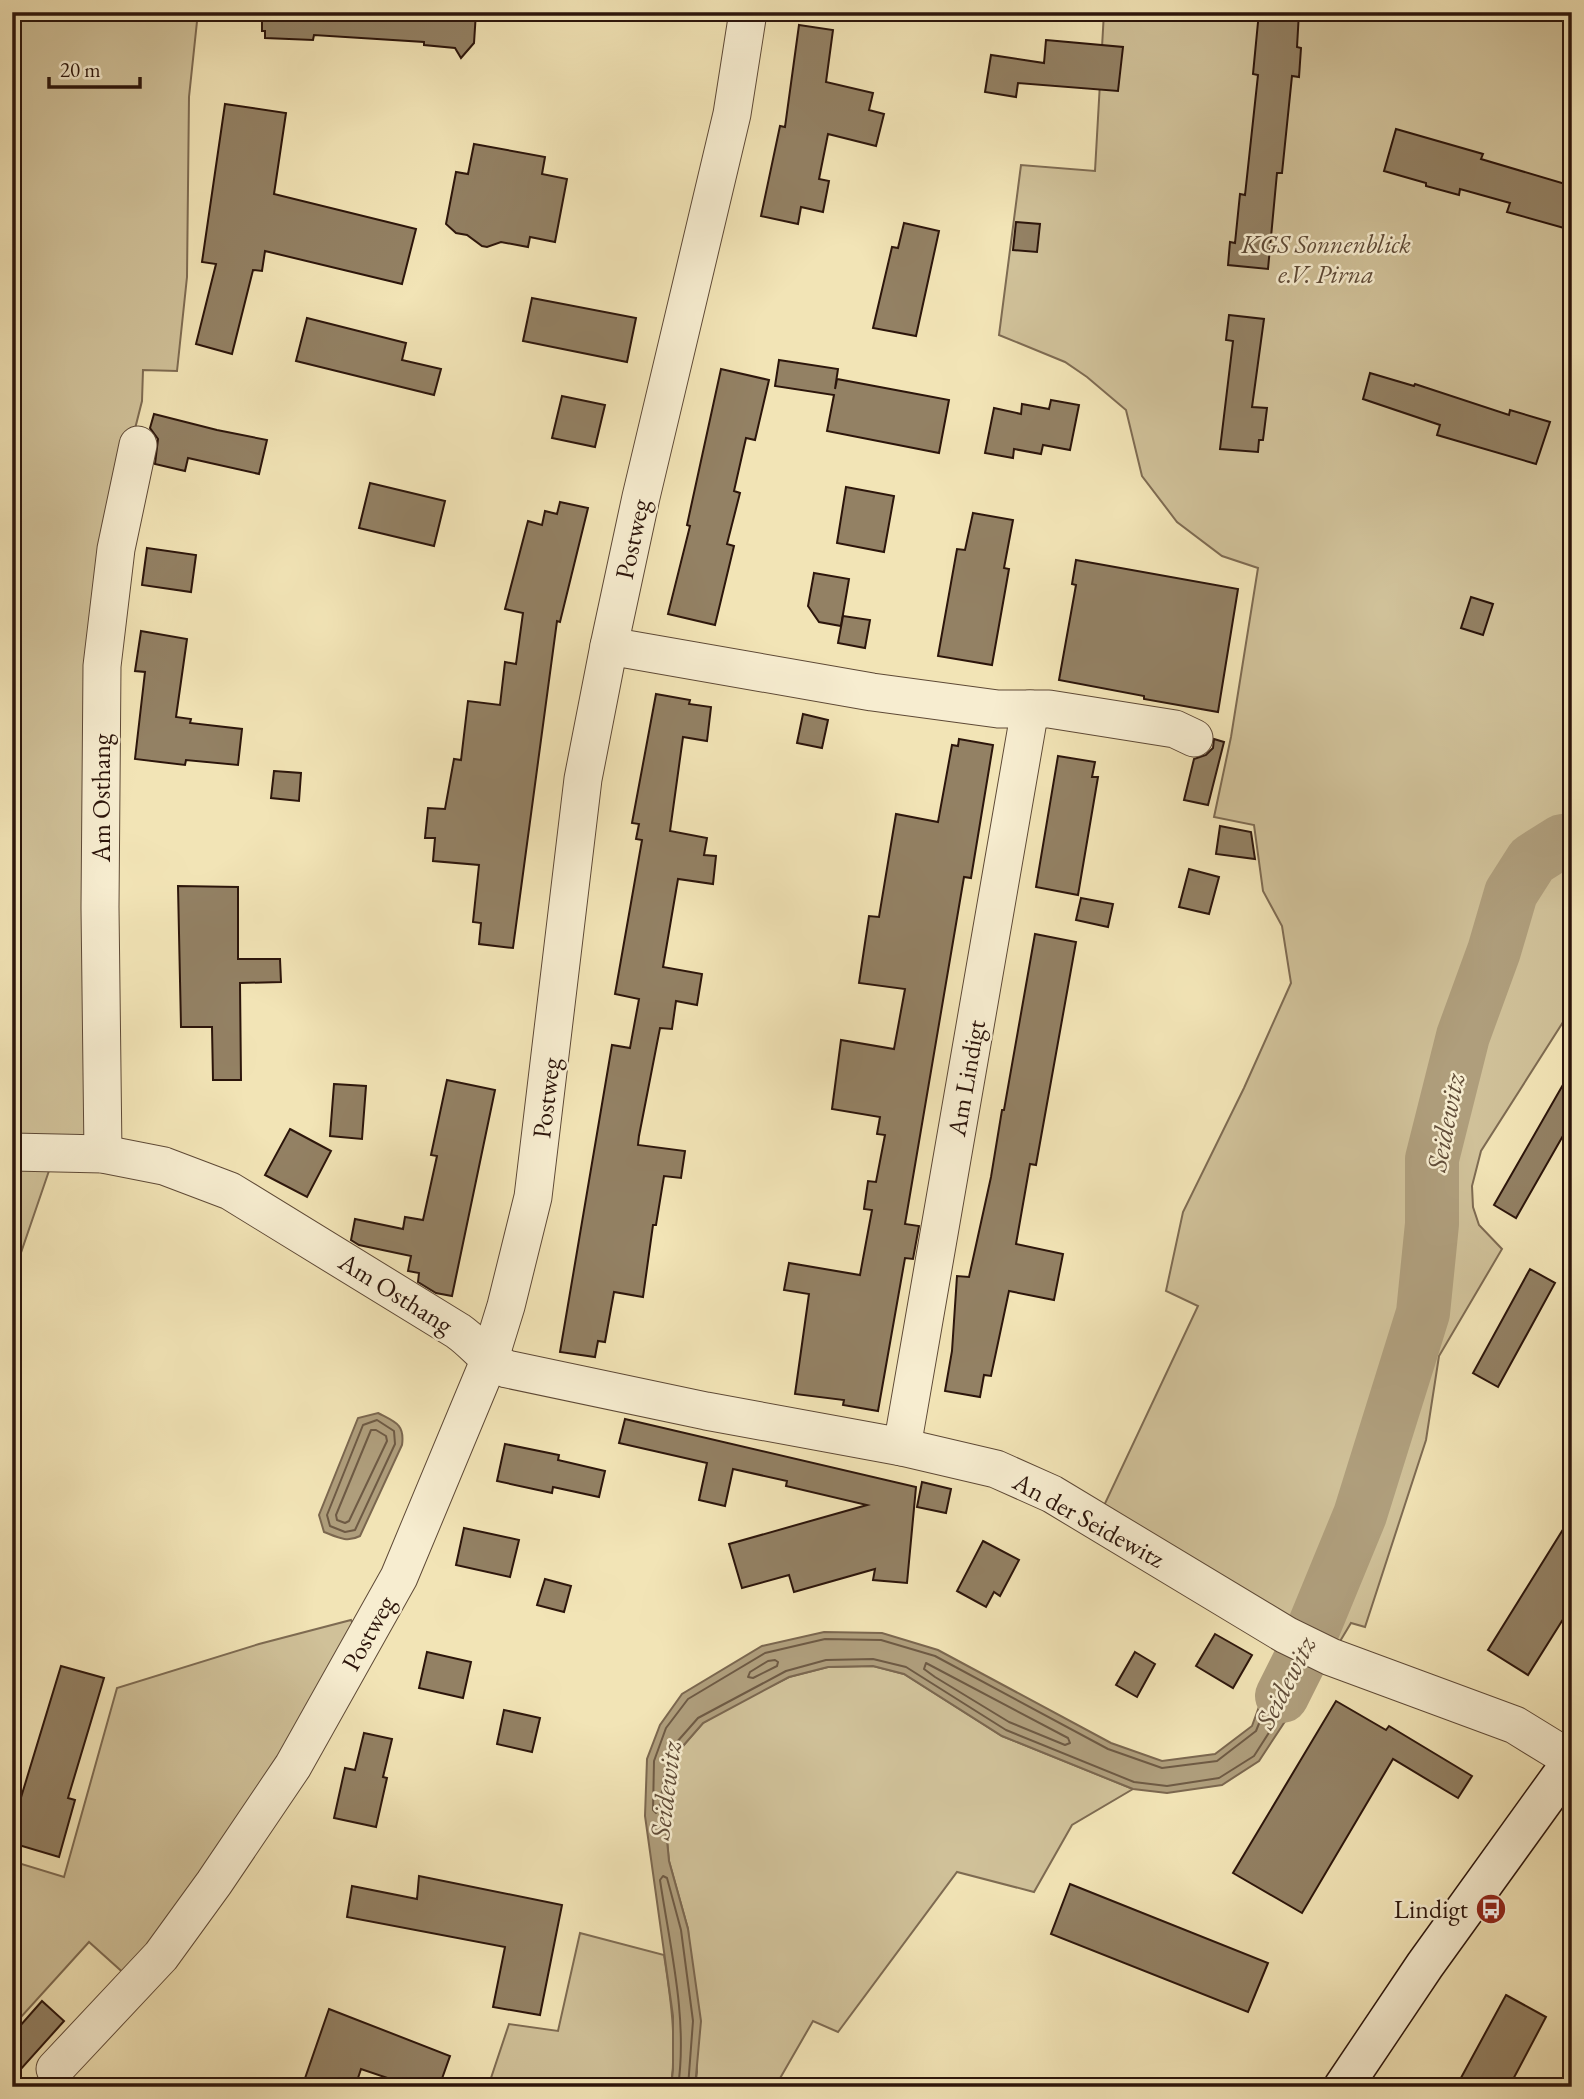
<svg xmlns="http://www.w3.org/2000/svg" width="1584" height="2099" font-family="'EB Garamond',serif">
	<rect width="100%" height="100%" fill="#f2e4b6"/>
	<filter id="stains"><feTurbulence type="fractalNoise" baseFrequency=".00286" numOctaves="4"/><feColorMatrix values="0 0 0 0 .2 0 0 0 0 .09 0 0 0 0 .02 0 0 0 .5 -.17"/></filter>
	<radialGradient id="worn" r=".72"><stop offset=".6" stop-color="#630" stop-opacity="0"/><stop offset="1" stop-color="#630" stop-opacity=".3"/></radialGradient>
	<g fill="#d0c199" stroke="#7e6b52" stroke-width="2">
		<polygon points="12,12 198,12 189,97 187,277 177,371 143,370 142,401 116,504 93,1137 12,1145"/>
		<polygon points="1104,12 1572,12 1572,828 1559,828 1511,893 1494,951 1463,1036 1432,1159 1432,1224 1423,1313 1360,1515 1310,1636 1100,1514 1198,1306 1166,1291 1183,1212 1244,1088 1291,983 1282,926 1263,891 1254,825 1214,817 1231,737 1258,568 1222,556 1177,522 1142,476 1126,410 1087,377 1065,362 999,335 1021,165 1095,171"/>
		<polygon points="1567,848 1572,848 1572,1008 1481,1151 1472,1186 1473,1207 1479,1225 1502,1249 1439,1356 1426,1440 1365,1627 1351,1623 1336,1648 1327,1643 1411,1413 1429,1333 1443,1236 1447,1159 1465,1076 1481,1032 1522,895 1536,868"/>
		<polygon points="12,1160 52,1162 12,1279"/>
		<polygon points="351,1620 356,1629 298,1732 128,1977 89,1942 12,2027 12,1861 64,1877 117,1688 259,1644"/>
		<polygon points="873,1666 904,1674 1002,1736 1133,1789 1072,1825 1034,1892 957,1872 838,2032 813,2021 775,2087 695,2087 697,2072 688,1929 669,1861 665,1819 673,1768 682,1747 703,1723 728,1708 789,1677 828,1667"/>
		<path d="M580,1933L664,1955C671,1999 677,2042 671,2087H488L509,2024L558,2031Z"/>
	</g>
	<g fill="#af9e7c" stroke="#7b674f" stroke-width="2">
		<polygon points="1559,828 1572,828 1572,848 1567,848 1536,868 1522,895 1481,1032 1465,1076 1447,1159 1443,1236 1429,1333 1411,1413 1327,1643 1310,1636 1360,1515 1423,1313 1432,1224 1432,1159 1463,1036 1494,951 1511,893 1507,888 1526,850"/>
		<path d="M378,1413C395,1422 405,1424 402,1445L360,1536C347,1543 337,1537 324,1532L319,1515L358,1418Z"/>
		<polygon points="824,1632 882,1633 938,1650 1111,1743 1162,1761 1215,1754 1252,1726 1281,1646 1318,1664 1305,1691 1259,1761 1222,1785 1167,1793 1133,1789 1002,1736 904,1674 873,1666 828,1667 789,1677 703,1723 682,1747 673,1768 665,1819 669,1861 688,1929 701,2021 695,2087 671,2087 673,2070 673,2016 645,1816 647,1759 660,1725 682,1694 762,1646"/>
	</g>
	<g fill="none" stroke-linecap="round" stroke-linejoin="round">
		<g stroke="#6e5a44" stroke-width="2">
			<polygon points="377,1420 394,1431 395,1444 355,1530 345,1532 330,1526 327,1515 363,1425"/>
			<polygon points="371,1430 376,1430 386,1436 387,1441 349,1521 345,1523 337,1520 336,1515"/>
			<polyline points="1286,1657 1256,1731 1217,1761 1162,1768 1108,1749 935,1656 881,1640 825,1639 765,1653 688,1699 666,1728 654,1761 653,1810 656,1813 659,1810 666,1765 676,1743 698,1718 786,1671 826,1660 873,1659 906,1667 1006,1730 1134,1782 1167,1786 1219,1778 1254,1756 1298,1687 1307,1668"/>
			<polygon points="775,1660 778,1662 777,1666 753,1678 748,1677 750,1672 768,1661"/>
			<polygon points="926,1663 1068,1738 1070,1743 1065,1745 1009,1722 935,1677 924,1669"/>
			<path d="M678,2087C688,2019 670,1947 660,1880L663,1876L667,1878L681,1930L693,2021L688,2087"/>
		</g>
		<polyline stroke="#af9e7c" stroke-width="54" points="1282,1696 1302,1656 1360,1515 1423,1313 1432,1224 1432,1159 1463,1036 1494,951 1511,893 1532,860 1562,841 1572,840"/>
	</g>
	<g fill="#938164" stroke="#2c150b" stroke-width="2">
		<polygon points="262,12 476,12 474,43 461,58 455,48 424,45 424,42 314,35 313,40 265,38 265,31 262,31"/>
		<polygon points="1259,12 1299,12 1297,47 1301,48 1299,77 1292,76 1282,173 1277,173 1268,269 1228,265 1230,242 1235,243 1240,194 1245,195 1258,75 1253,74"/>
		<polygon points="799,25 833,30 826,82 873,93 869,110 884,114 876,146 828,134 819,179 829,181 823,212 801,207 798,224 761,216 780,126 785,127"/>
		<polygon points="1046,40 1123,47 1118,91 1018,83 1016,97 985,92 991,55 1044,63"/>
		<polygon points="225,104 286,113 274,194 416,229 402,284 265,251 262,271 253,270 232,354 196,344 216,264 202,262"/>
		<polygon points="1396,129 1483,154 1481,159 1572,186 1572,202 1564,228 1507,212 1510,203 1460,189 1459,195 1426,186 1426,183 1384,171"/>
		<polygon points="474,144 545,157 542,174 567,179 555,242 530,237 528,247 501,242 487,247 482,246 467,235 456,233 446,224 456,172 468,174"/>
		<polygon points="1016,222 1040,224 1037,252 1013,250"/>
		<polygon points="904,223 939,231 916,336 873,328 892,247 898,248"/>
		<polygon points="532,298 636,318 627,362 523,341"/>
		<polygon points="1229,315 1264,319 1252,407 1267,408 1263,440 1259,440 1258,452 1220,449 1233,341 1226,340"/>
		<polygon points="307,318 406,343 402,360 441,369 434,395 296,361"/>
		<polygon points="779,360 838,369 835,389 837,379 949,400 939,453 827,431 834,395 775,386"/>
		<polygon points="721,369 769,380 755,440 746,438 734,491 740,493 727,544 734,546 715,625 668,614 690,526 687,525"/>
		<polygon points="1370,373 1414,386 1415,384 1509,415 1510,410 1550,422 1536,464 1437,435 1440,425 1363,399"/>
		<polygon points="562,396 605,405 595,447 552,438"/>
		<polygon points="1051,400 1079,405 1070,450 1043,445 1041,454 1014,449 1013,458 985,453 994,408 1021,414 1022,404 1049,409"/>
		<polygon points="154,414 217,430 267,440 259,474 188,458 185,471 155,464 158,439 150,428"/>
		<polygon points="370,483 445,501 434,546 359,528"/>
		<polygon points="846,487 894,496 884,552 837,543"/>
		<polygon points="560,502 588,508 560,622 557,621 513,948 479,944 481,923 473,922 479,865 433,861 435,838 425,838 428,808 445,809 454,759 461,760 468,701 500,705 505,662 516,664 523,613 505,609 528,521 542,525 545,511 557,514"/>
		<polygon points="973,513 1013,520 1004,568 1009,569 992,665 938,656 957,549 965,550"/>
		<polygon points="147,548 196,555 191,592 142,585"/>
		<polygon points="1076,560 1238,589 1218,712 1144,699 1144,696 1059,680 1076,585 1072,584"/>
		<polygon points="814,573 849,579 841,626 819,622 808,606"/>
		<polygon points="1471,597 1493,604 1483,635 1461,628"/>
		<polygon points="843,616 870,620 865,648 838,643"/>
		<polygon points="141,631 187,639 176,717 191,719 190,723 242,729 238,765 186,760 185,765 135,759 145,672 135,671"/>
		<polygon points="656,694 690,700 689,704 711,707 707,741 683,737 670,831 707,838 704,855 716,856 713,884 678,879 663,967 702,974 697,1005 676,1001 672,1029 660,1028 639,1136 638,1145 685,1151 681,1178 664,1176 656,1225 653,1225 643,1297 614,1292 605,1342 598,1341 595,1357 560,1352 612,1045 630,1048 639,999 615,994 642,840 636,839 639,824 632,823"/>
		<polygon points="803,714 828,720 822,748 797,743"/>
		<polygon points="959,739 993,745 971,878 964,877 905,1224 919,1226 913,1259 905,1258 878,1411 843,1405 844,1400 795,1394 809,1294 784,1290 789,1263 860,1275 872,1210 864,1209 868,1181 876,1182 885,1135 877,1134 880,1117 832,1109 841,1040 894,1049 905,989 859,983 869,916 879,917 896,814 938,822 952,745 958,746"/>
		<polygon points="1214,739 1224,742 1208,805 1184,800 1194,759 1206,755 1213,748"/>
		<polygon points="1058,756 1095,762 1092,777 1098,777 1078,895 1036,887"/>
		<polygon points="274,771 301,773 299,801 271,798"/>
		<polygon points="1220,826 1251,832 1255,859 1216,854"/>
		<polygon points="1189,869 1219,877 1209,914 1179,907"/>
		<polygon points="178,886 238,887 238,959 280,959 281,982 240,983 241,1080 213,1080 212,1027 181,1027"/>
		<polygon points="1081,898 1113,904 1108,927 1076,920"/>
		<polygon points="1035,934 1076,942 1036,1165 1030,1164 1016,1244 1063,1254 1054,1300 1009,1291 991,1376 984,1375 980,1397 945,1391 952,1351 957,1276 969,1277 991,1177 1002,1110 1004,1110"/>
		<polygon points="1572,1069 1572,1120 1516,1218 1494,1205"/>
		<polygon points="447,1080 495,1090 452,1296 436,1293 418,1282 419,1273 408,1271 411,1256 359,1245 351,1240 355,1219 403,1229 405,1217 423,1220 437,1156 431,1155"/>
		<polygon points="334,1084 366,1086 362,1139 330,1136"/>
		<polygon points="290,1129 331,1151 307,1197 265,1175"/>
		<polygon points="1530,1269 1555,1283 1498,1387 1473,1373"/>
		<polygon points="625,1419 916,1487 907,1583 873,1580 875,1569 794,1592 789,1575 742,1588 729,1544 867,1505 786,1486 787,1481 733,1469 725,1506 699,1500 707,1463 619,1443"/>
		<polygon points="505,1444 559,1455 558,1460 605,1471 599,1497 553,1487 552,1493 497,1481"/>
		<polygon points="922,1482 951,1489 946,1513 917,1507"/>
		<polygon points="1572,1515 1572,1605 1528,1675 1488,1650"/>
		<polygon points="464,1528 519,1540 510,1577 456,1565"/>
		<polygon points="983,1541 1019,1560 1000,1596 994,1592 986,1607 957,1591"/>
		<polygon points="545,1579 571,1586 564,1612 537,1605"/>
		<polygon points="1215,1634 1252,1655 1233,1688 1196,1666"/>
		<polygon points="427,1652 471,1662 463,1698 419,1688"/>
		<polygon points="1135,1652 1155,1664 1137,1697 1116,1685"/>
		<polygon points="61,1666 104,1678 68,1798 75,1800 59,1857 12,1843 12,1827"/>
		<polygon points="1336,1701 1386,1730 1389,1726 1472,1776 1458,1798 1393,1759 1302,1913 1233,1873"/>
		<polygon points="504,1710 540,1718 532,1752 497,1744"/>
		<polygon points="364,1733 392,1739 383,1777 387,1778 376,1827 334,1818 345,1768 355,1770"/>
		<polygon points="419,1876 562,1905 540,2015 493,2007 505,1947 347,1917 352,1886 417,1899"/>
		<polygon points="1070,1884 1268,1963 1248,2012 1051,1934"/>
		<polygon points="1506,1995 1546,2017 1509,2087 1456,2087"/>
		<polygon points="42,2001 64,2021 12,2079 12,2035"/>
		<polygon points="329,2009 450,2056 439,2087 414,2087 361,2069 355,2087 302,2087"/>
	</g>
	<g fill="none" stroke-linecap="round" stroke-linejoin="round">
		<g stroke="#5e4936" stroke-width="39">
			<g id="street">
				<polyline points="609,646 872,692 998,709 1030,709 902,1447"/>
				<polyline points="1030,709 1049,709 1175,729 1194,738"/>
				<path d="M12,1152L103,1154L164,1166L230,1191L458,1331C478,1345 484,1359 507,1369L706,1411L902,1447L996,1469L1052,1494L1286,1635L1331,1657L1515,1725L1572,1760"/>
				<polyline points="103,1154 100,907 102,666 116,549 138,445"/>
				<polyline points="55,2069 161,1956 214,1883 293,1766 399,1577 489,1361 506,1306 533,1197 583,779 609,646 641,497 732,114 748,12"/>
			</g>
		</g>
		<g stroke="#2c150b" stroke-width="41">
			<polyline id="secondary" points="1343,2087 1425,1965 1572,1761"/>
		</g>
		<use href="#street" stroke="#f7edd0" stroke-width="37"/>
		<use href="#secondary" stroke="#f7edd0" stroke-width="38"/>
	</g>
	<defs>
		<g id="bus-disc" transform="scale(1.575)"><circle r="9.5" fill="#8f2418" stroke="#f7edd0"/><path d="M-5-6H5V4H4V6H2V4H-2V6H-4V4H-5ZM-3.5-4V0h7V-4ZM-3.5 1.2v1.5H-2V1.2ZM2 1.2v1.5H3.5V1.2Z" fill="#fff"/></g>
	</defs>
	<g fill-rule="evenodd">
		<use href="#bus-disc" x="1491" y="1909"/>
	</g>
	<g text-anchor="middle" stroke-width="5" stroke-linejoin="round" paint-order="stroke">
		<g font-size="26" font-style="italic" fill="#5d4936" stroke="#f7edd0">
			<text x="1326" y="253">KGS Sonnenblick<tspan x="1326" dy="30">e.V. Pirna</tspan></text>
		</g>
		<g font-size="26" fill="#2c150b" stroke="#f7edd0">
			<text transform="translate(632 539) rotate(-78)" y="9">Postweg</text>
			<text transform="translate(101 798) rotate(-90)" y="9">Am Osthang</text>
			<text transform="translate(966 1078) rotate(-80)" y="9">Am Lindigt</text>
			<text transform="translate(546 1098) rotate(-83)" y="9">Postweg</text>
			<text transform="translate(396 1293) rotate(32)" y="9">Am Osthang</text>
			<text transform="translate(1089 1520) rotate(29)" y="9">An der Seidewitz</text>
			<text transform="translate(368 1633) rotate(-61)" y="9">Postweg</text>
		</g>
		<g font-size="26" fill="#2c150b" stroke="#f7edd0" text-anchor="end">
			<text x="1468" y="1918">Lindigt</text>
		</g>
		<g font-size="28" font-style="italic" fill="#604c38" stroke="#f7edd0">
			<text transform="translate(1445 1122) rotate(-79)" y="10">Seidewitz</text>
			<text transform="translate(1285 1682) rotate(-63)" y="10">Seidewitz</text>
			<text transform="translate(665 1790) rotate(-83)" y="10">Seidewitz</text>
		</g>
	</g>
	<rect width="1584" height="2099" fill="none" stroke="#f2e4b6" stroke-width="42"/>
	<rect x="14" y="14" width="1556" height="2071" fill="none" stroke="#2c150b" stroke-width="3.5"/>
	<rect x="21" y="21" width="1542" height="2057" fill="none" stroke="#2c150b" stroke-width="2"/>
	<path d="M49 77v10h91v-10" fill="none" stroke="#2c150b" stroke-width="3.5"/>
	<text x="60" y="77" font-size="21" fill="#2c150b" stroke="#f7edd0" stroke-width="5" paint-order="stroke">20 m</text>
	<rect width="100%" height="100%" filter="url(#stains)"/>
	<rect width="100%" height="100%" fill="url(#worn)"/>
</svg>
